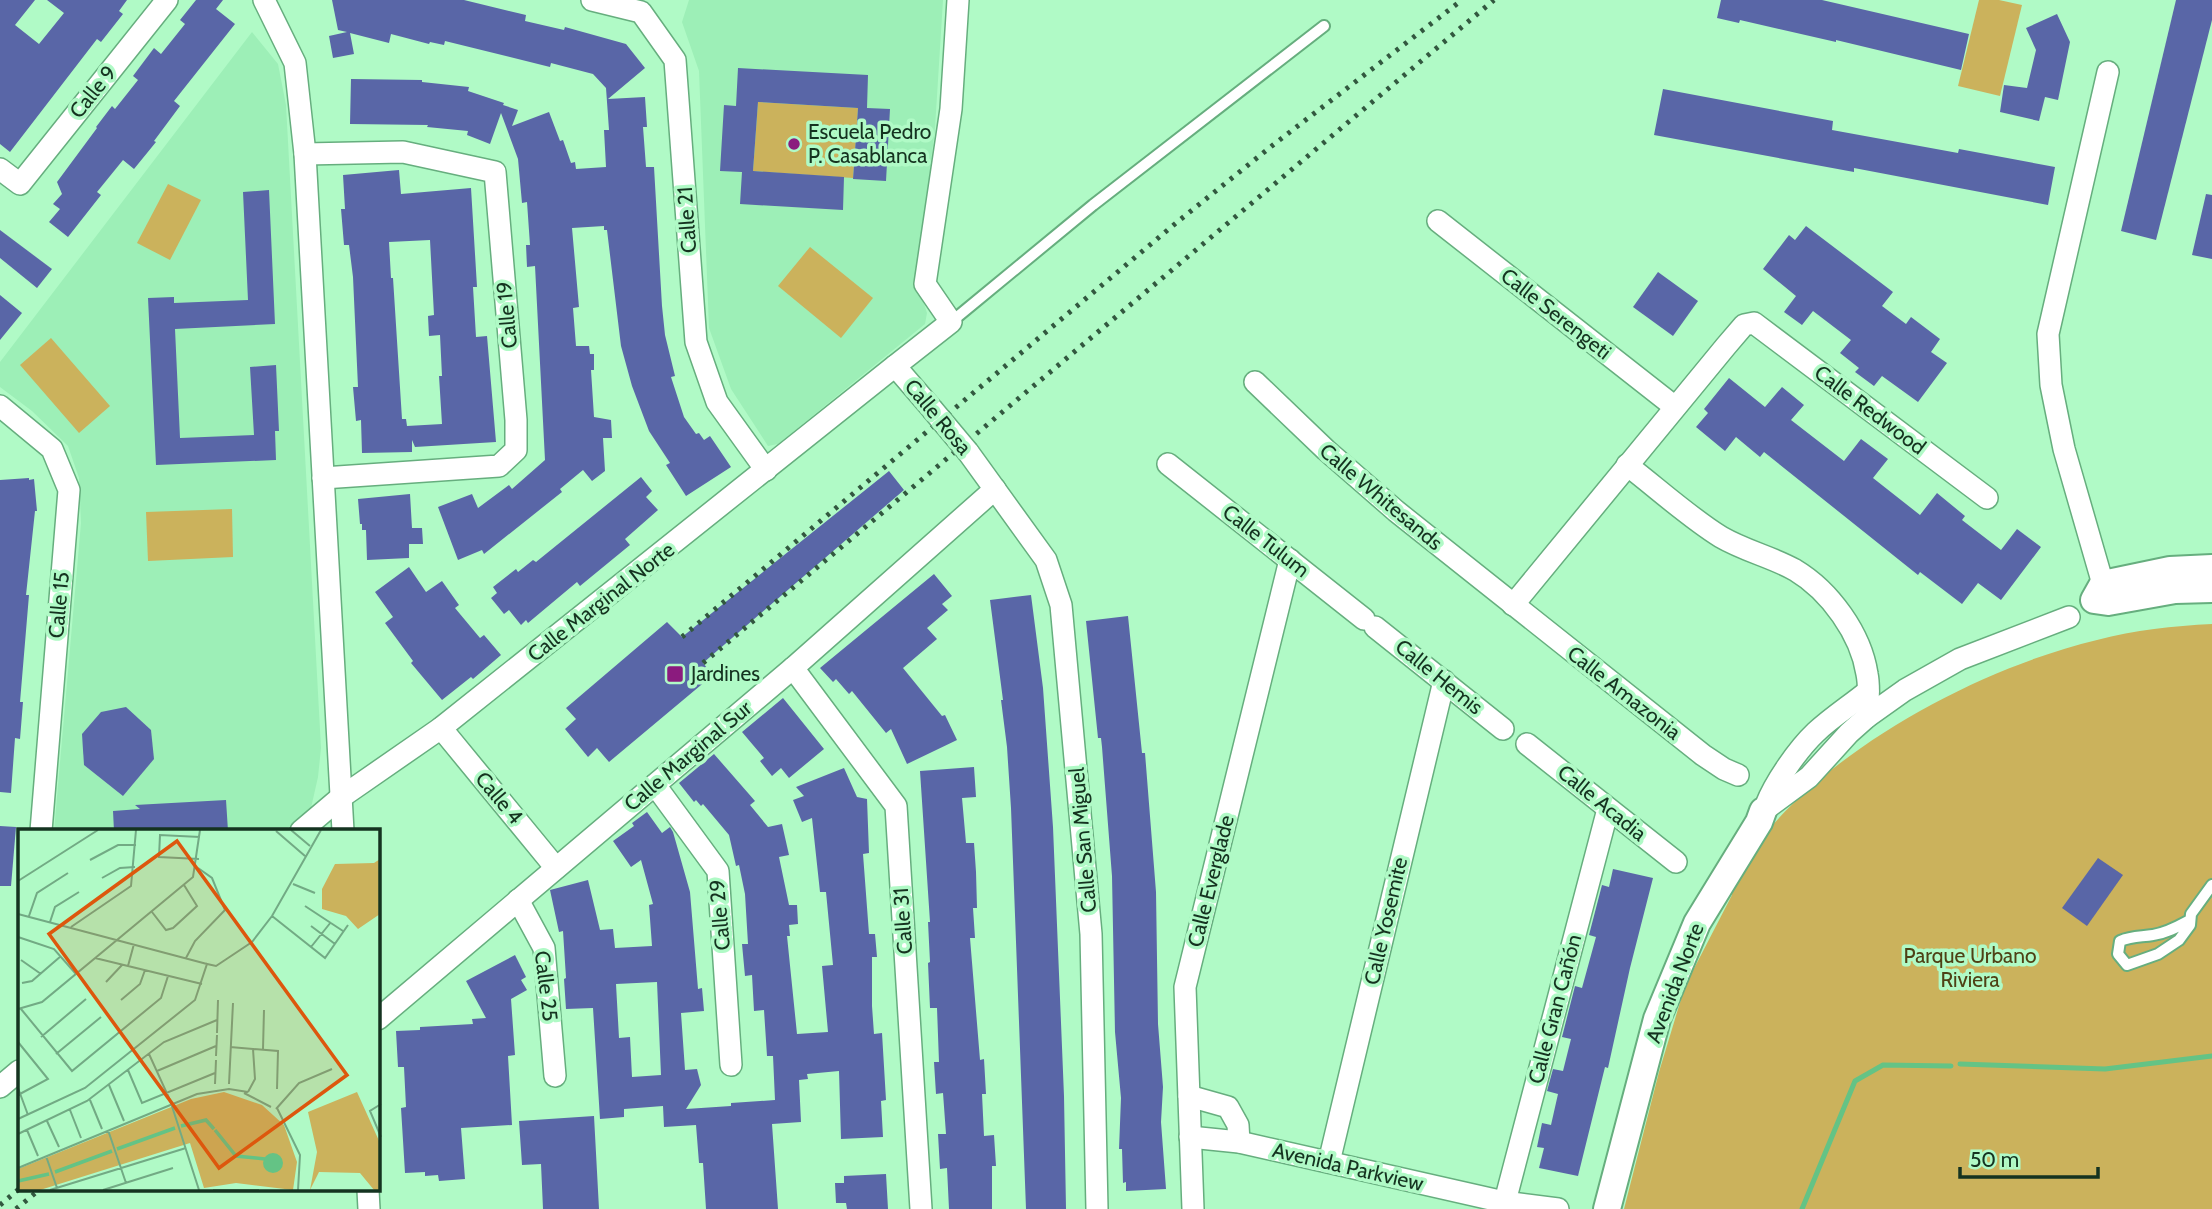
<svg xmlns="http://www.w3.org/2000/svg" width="2212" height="1209" font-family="Cabin,sans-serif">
	<rect width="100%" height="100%" fill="#b0fac6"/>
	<g fill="#9defb7">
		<polygon points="689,0 943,0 935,128 917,282 927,313 925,324 788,436 778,444 768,446 731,389 709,328 699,71 682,22"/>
		<polygon points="252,32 278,64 286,105 321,748 318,777 311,808 284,831 54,831 81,523 79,478 68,446 32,411 0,387 0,362"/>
	</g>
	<g fill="#cbb25c">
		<polygon points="1979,0 1999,0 2022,5 2000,96 1958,86"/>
		<polygon points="758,102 858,108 853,178 753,171"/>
		<polygon points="168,184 201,200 170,260 137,243"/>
		<polygon points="810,247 873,298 841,338 778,286"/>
		<polygon points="51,338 110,406 79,433 20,365"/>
		<polygon points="232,509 233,557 148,561 146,512"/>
		<path d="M2212,624V1209H1624L1659,1072L1685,986L1732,895C1732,890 1730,884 1733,880C1741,862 1757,843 1770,828C1846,740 1984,667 2097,640C2135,630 2173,626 2212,624Z"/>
	</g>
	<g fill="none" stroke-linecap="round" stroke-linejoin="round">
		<g stroke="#64c385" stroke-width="5">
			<polyline points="1960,1064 2105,1069 2212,1056"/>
			<polyline points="1802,1209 1855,1081 1883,1065 1951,1066"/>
		</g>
	</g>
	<g fill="#5966a7" fill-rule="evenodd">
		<polygon points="0,0 35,0 15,25 39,44 64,13 47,0 127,0 119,11 123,14 101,42 97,39 10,152 0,144"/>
		<polygon points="196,0 223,0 216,9 235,24 174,101 180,106 154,141 156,142 134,169 123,160 97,192 101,195 68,237 49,222 60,209 53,204 62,194 57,182 97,128 96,127 112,106 115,109 138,80 133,76 154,48 161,54 185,24 180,20"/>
		<polygon points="332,0 464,0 526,15 525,21 564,30 565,27 626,44 645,68 608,99 645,97 647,127 643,127 646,167 654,167 662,306 665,335 675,376 671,377 684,417 696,434 699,433 704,440 710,436 731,467 686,496 666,465 670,463 649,431 632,386 621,346 607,230 604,230 604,226 572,228 579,307 573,308 576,346 589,346 590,354 594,354 594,370 591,370 594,417 611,420 612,438 603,438 605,471 592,481 583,470 560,489 562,492 484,554 482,550 458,560 438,507 472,494 478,508 509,485 512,489 545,460 535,266 527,267 526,245 530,245 527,202 522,203 518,159 501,113 490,144 467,135 468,131 427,127 428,125 350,124 351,79 422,80 422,82 469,87 468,91 504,103 503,105 518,110 512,126 549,112 560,141 563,140 571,163 575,162 576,169 606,167 604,130 609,130 606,88 593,74 551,63 550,67 445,41 444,45 430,42 429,44 391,34 389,43 350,33 354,54 333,58 329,36 347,32 338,30"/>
		<polygon points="1721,0 1822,0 1969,34 1961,70 1836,40 1836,42 1740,20 1739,23 1717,18"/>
		<polygon points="2176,0 2212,0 2212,20 2156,240 2121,231"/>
		<polygon points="2057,14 2070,42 2058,100 2045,97 2039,121 2000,112 2004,85 2027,88 2036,50 2026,28"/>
		<polygon points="738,68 868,75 867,108 890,109 886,181 853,179 858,108 758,102 753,171 844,177 843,210 740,204 742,172 720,171 724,105 736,106"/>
		<polygon points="1663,89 1833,121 1832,130 1958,153 1959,149 2055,167 2048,205 1854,168 1854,172 1654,135"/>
		<path d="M399,170L401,194L471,188L477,287H473L476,337L487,336L496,442L415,447L412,440V452L362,453L361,420L356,421L353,387H358L353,277L349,245H344L341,209H345L343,175ZM430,240L434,315L428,316L429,336L440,335L442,376H439L442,424L407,426L406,419H402L393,278H391L389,242Z"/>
		<polygon points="269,190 275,324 175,329 180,438 254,435 250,367 276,365 279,431 275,431 276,460 156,465 148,298 174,297 174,303 248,300 243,192"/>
		<polygon points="2206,194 2212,195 2212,259 2192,255"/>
		<polygon points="1806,226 1893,292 1882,306 1906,324 1911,317 1940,339 1931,352 1947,363 1918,402 1882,376 1874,386 1855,372 1859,368 1840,353 1851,340 1813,311 1802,325 1784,312 1796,296 1763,269 1789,235 1795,240"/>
		<polygon points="0,230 52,269 37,288 0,258"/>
		<polygon points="1658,272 1698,301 1673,336 1633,307"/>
		<polygon points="0,295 22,313 0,340"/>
		<polygon points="1729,378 1765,407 1782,387 1804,405 1791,420 1844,461 1861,439 1888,459 1873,478 1920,515 1937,493 1965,516 1962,520 2001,550 2017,529 2041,547 2001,600 1978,583 1962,604 1920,572 1918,575 1764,452 1760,457 1736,437 1725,451 1696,427 1708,413 1704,409"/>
		<polygon points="889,471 904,490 703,663 713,675 609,762 597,748 588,757 565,729 576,719 566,708 667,622 682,637"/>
		<polygon points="641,477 652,491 646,497 658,510 625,539 630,545 580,586 577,582 528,623 526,620 521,625 509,610 504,614 491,598 497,593 493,587 516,569 518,572 533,560 536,562"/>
		<polygon points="29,478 29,480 34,479 37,511 35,511 26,595 29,595 20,702 23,702 20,739 15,738 11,793 0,792 0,480"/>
		<polygon points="410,494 412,528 422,528 423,544 409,544 409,558 367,560 366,530 362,530 362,524 360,524 358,499"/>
		<polygon points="409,567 426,592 442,581 459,605 455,608 480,638 484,635 501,655 473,679 471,677 442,700 411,663 413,661 385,623 393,617 375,592"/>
		<polygon points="934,574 952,596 942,604 948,610 927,628 937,639 903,668 942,716 945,715 957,740 907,764 891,729 886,733 852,691 849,694 836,679 833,682 820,668"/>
		<polygon points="1031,595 1043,688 1053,827 1064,1096 1066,1209 1026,1209 1011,808 1007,747 1001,700 1003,700 990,600"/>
		<polygon points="1128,616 1142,753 1145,753 1156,892 1158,1024 1163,1087 1161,1122 1166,1189 1126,1191 1126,1182 1123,1183 1122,1149 1119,1149 1121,1098 1115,1032 1112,876 1102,747 1101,738 1098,738 1086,621"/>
		<polygon points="783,698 824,749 789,778 781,768 772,776 760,761 764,758 742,732"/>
		<polygon points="126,707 151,730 154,759 123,796 84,765 82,734 101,712"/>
		<path d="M714,754L755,801L750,805L768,827L782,824L789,855L779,857L789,905H797L798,924L789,925L790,936H787L797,1034L828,1032L822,966L833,965L826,892H820L812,818L802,822L793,800L804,796L796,787L844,768L857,797L867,799L869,853L863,854L869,934H875L877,957H872V1006L874,1034L882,1033L886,1100L881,1101L883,1137L841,1139L839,1071L807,1074L808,1079L799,1080L801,1122L772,1124L778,1209H706L703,1163H699L696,1125L664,1127L663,1106L624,1109V1117L600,1119L593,1008L566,1009L564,979L566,978L563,931L559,932L550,890L588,880L600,930L613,929L615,948L652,946L649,905L653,904L641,860L631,867L613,841L634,826L632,823L647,812L662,833L670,827L673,832L690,892L698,989L702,988L704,1011L681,1013L685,1070L697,1069L701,1085L686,1109L731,1106V1103L775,1100L773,1056H767L764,1010L754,1011L752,975L745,976L742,944H748L745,894L739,865L736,866L729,835L703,804L701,806L696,800L694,802L679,783ZM657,982L661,1075L632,1077L630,1037L619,1038L616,984Z"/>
		<polygon points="974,767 976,797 962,798 966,843 974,843 976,872 977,908 973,908 975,938 970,938 980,1060 984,1059 986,1094 982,1094 984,1136 994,1135 996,1166 992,1166 992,1209 949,1209 947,1168 940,1169 938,1134 946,1134 943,1093 936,1094 934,1062 939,1062 937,1008 930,1008 928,963 930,962 928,922 930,922 920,771"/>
		<polygon points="226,800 228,831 114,831 113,811 140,809 135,805"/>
		<polygon points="0,826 16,827 11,886 0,886"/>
		<polygon points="2098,858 2123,875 2087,926 2062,908"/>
		<polygon points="1613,869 1653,878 1630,968 1608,1068 1605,1067 1578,1176 1539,1168 1544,1148 1537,1147 1542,1123 1551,1125 1558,1094 1547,1091 1553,1069 1563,1071 1571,1039 1562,1037 1575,986 1582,988 1596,937 1589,935 1602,885 1609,887"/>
		<polygon points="515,955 526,977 521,980 527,990 511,999 515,1055 508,1056 512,1125 461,1128 465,1179 439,1181 438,1175 425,1176 425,1172 405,1173 401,1108 406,1107 404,1067 398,1067 396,1031 420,1030 420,1027 473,1024 472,1019 486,1018 466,981"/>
		<polygon points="594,1116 599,1209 543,1209 541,1164 522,1165 519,1121"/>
		<polygon points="886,1174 888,1209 847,1209 846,1203 836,1203 835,1183 844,1183 844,1176"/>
	</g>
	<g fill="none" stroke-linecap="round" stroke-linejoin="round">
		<g stroke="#66ae7e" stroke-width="14">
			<g id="service">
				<polyline points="951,322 1093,205 1324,26"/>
				<path d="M2190,920C2179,926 2167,933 2153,935C2141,937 2132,936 2120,941L2118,954L2127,965L2158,954L2179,940L2190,925L2191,914L2212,885"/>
			</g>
		</g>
		<g stroke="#66ae7e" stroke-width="24">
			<g id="minor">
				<polyline points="264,0 295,63 305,154 343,831"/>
				<polyline points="592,0 641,12 675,60 696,342 717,402 766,470"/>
				<polyline points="305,154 403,152 495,172 516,420 516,450 499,466 323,478"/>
				<polyline points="0,169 20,184 167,0"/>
				<polyline points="1438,221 1675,407"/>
				<polyline points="1255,382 1326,450 1396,511 1703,755 1724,769 1738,775"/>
				<polyline points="0,406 52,449 69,490 41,831"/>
				<polyline points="932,409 895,366 951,322 925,284 951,109 958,0"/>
				<polyline points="968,452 1046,560 1061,605 1091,934 1097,1209"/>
				<polyline points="1168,464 1364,619"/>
				<path d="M1627,465C1657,488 1690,518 1721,537C1745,551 1772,557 1795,570C1830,591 1861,634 1867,674C1870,688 1868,703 1867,717"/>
				<polyline points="2107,598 2064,449 2051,385 2048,334 2108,72"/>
				<polyline points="1513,605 1726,346 1744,325 1754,323 1987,498"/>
				<polyline points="1375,627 1503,729"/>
				<polyline points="793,668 896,806 921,1209"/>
				<polyline points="441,728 556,868"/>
				<polyline points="1527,744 1676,862"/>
				<polyline points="655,785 718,871 731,1065"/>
				<path d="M1766,805C1775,782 1798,749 1816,732C1832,717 1851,705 1868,691"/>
				<polyline points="1763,811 1809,777 1849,733 1867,717 1905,690 1960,659 2069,617"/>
				<polyline points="301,831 340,798 441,728 895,366"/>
				<polyline points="518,900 544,948 555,1076"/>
				<polyline points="378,1019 793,668 995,489"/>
				<polyline points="0,1087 19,1071"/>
				<polyline points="1189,1096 1228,1107 1238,1125 1239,1142"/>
				<polyline points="1190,1137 1239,1142 1504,1202 1558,1209"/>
				<polyline points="1329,1162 1444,681"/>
				<polyline points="368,1190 369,1209"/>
				<polyline points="1193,1209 1185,987 1290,560"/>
				<polyline points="1503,1209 1608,809"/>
			</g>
		</g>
		<g stroke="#66ae7e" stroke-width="30">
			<g id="tertiary">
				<polyline points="2212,568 2170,570 2103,584 2094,600 2108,602 2175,590 2212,589"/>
				<polyline points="1607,1209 1657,1019 1697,923 1759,822 1763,811"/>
			</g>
		</g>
		<use href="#service" stroke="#fff" stroke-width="10"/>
		<use href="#minor" stroke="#fff" stroke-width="21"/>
		<use href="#tertiary" stroke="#fff" stroke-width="26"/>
		<g stroke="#32583f" stroke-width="5" stroke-dasharray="3.5 7" stroke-linecap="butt">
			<polyline points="682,637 1176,223 1273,145 1462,0"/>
			<polyline points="703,663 1494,0"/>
			<polyline points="0,1205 19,1189"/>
			<polyline points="16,1209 39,1190"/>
		</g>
		<g stroke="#66ae7e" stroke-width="24" stroke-linecap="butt">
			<polyline id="minor-bridge" points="932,409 968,452"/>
		</g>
		<use href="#minor-bridge" stroke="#fff" stroke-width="21"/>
	</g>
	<g fill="#8b1b7e" stroke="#b0fac6" stroke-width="2.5">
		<circle cx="794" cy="144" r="7"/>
		<rect x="666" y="665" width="18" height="18" rx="3.5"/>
	</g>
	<g text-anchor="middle" stroke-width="7" stroke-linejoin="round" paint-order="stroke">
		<g font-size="21" fill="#153320" stroke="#b0fac6">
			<text transform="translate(93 92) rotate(-51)" y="7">Calle 9</text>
			<text transform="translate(687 220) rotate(-94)" y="7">Calle 21</text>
			<text transform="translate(1556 314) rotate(38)" y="7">Calle Serengeti</text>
			<text transform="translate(507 315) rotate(-95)" y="7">Calle 19</text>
			<text transform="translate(1870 410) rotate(37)" y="7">Calle Redwood</text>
			<text transform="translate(938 417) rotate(50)" y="7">Calle Rosa</text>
			<text transform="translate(1381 497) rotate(40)" y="7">Calle Whitesands</text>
			<text transform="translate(1266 541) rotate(38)" y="7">Calle Tulum</text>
			<text transform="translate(601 602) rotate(-38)" y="7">Calle Marginal Norte</text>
			<text transform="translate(59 605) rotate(-85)" y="7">Calle 15</text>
			<text transform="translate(1439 677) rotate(39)" y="7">Calle Hemis</text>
			<text transform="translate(1624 693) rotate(38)" y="7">Calle Amazonia</text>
			<text transform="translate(688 756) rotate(-40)" y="7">Calle Marginal Sur</text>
			<text transform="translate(499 798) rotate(50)" y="7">Calle 4</text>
			<text transform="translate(1602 803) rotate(39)" y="7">Calle Acadia</text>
			<text transform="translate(1083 840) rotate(-95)" y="7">Calle San Miguel</text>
			<text transform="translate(1211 881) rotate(-76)" y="7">Calle Everglade</text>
			<text transform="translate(720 915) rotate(-95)" y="7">Calle 29</text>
			<text transform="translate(903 921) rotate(-94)" y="7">Calle 31</text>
			<text transform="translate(1386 921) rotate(-77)" y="7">Calle Yosemite</text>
			<text transform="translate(1675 983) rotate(-69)" y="7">Avenida Norte</text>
			<text transform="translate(546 986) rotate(83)" y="7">Calle 25</text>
			<text transform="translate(1555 1009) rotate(-75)" y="7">Calle Gran Cañón</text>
			<text transform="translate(1348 1167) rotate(13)" y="7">Avenida Parkview</text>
		</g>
		<g font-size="21" fill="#153320" stroke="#b0fac6" text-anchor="start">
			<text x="808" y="139">Escuela Pedro<tspan x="808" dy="24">P. Casablanca</tspan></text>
			<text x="691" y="681">Jardines</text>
		</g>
		<g font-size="21" fill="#4e4115" stroke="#b0fac6">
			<text x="1970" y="963">Parque Urbano<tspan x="1970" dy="24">Riviera</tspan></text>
		</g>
	</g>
	<g transform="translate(18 829)">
		<rect width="362" height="362" fill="#b0fac6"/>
		<path d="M362,30V85L340,100L328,87L304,80V60L317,35L356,34ZM206,263L244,276L266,296L279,333L275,361L218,354L186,359L172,314L22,361H0V340L173,270ZM339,263L362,314V361H356L342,344L301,343L292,361L299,323L290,283Z" fill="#cbb25c"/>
		<path d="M245 334a10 10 0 1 1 20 0a10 10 0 1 1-20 0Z" fill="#64c385"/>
		<path fill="none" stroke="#64c385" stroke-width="3.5" d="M163,297L188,291L196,300M197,301L218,327L247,330M99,320L157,299M37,343L94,322M0,352L31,345"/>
		<path fill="none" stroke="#72aa84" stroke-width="2" d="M273,1L292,17M258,2L287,27M181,30L141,28L142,6L182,8M72,31L100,16H118M84,49L102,39L117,38M0,52L80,1M275,55L297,64M287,77L325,102M134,83L148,101L155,99L179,77L166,56M0,85L189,135M11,87L19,64L50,44M254,87L307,129L330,96M32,93L37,78L61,63M293,97L317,115M53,98L113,57L118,1M0,108L36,120L58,145M293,118L313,93M77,129L184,155M168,129L177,112L207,81L194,49L180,39M3,131L23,145M110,137L116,115M88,153L104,136M4,154L14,152L43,127M103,171L122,155L127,141M0,180L24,173L175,48L182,1M3,180L54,242L143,169L150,147M199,204L200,171M23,208L68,170M0,213L30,250L0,266M212,218L260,222L259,260M245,220L246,181M38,225L83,188M131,225L152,271L181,361M198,227L199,206M110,241L124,274L197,244M139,242L198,217M197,255L198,231M211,255L215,174M91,256L106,292M0,259L10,286M230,263L237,250L235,220M226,264L253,278M72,271L84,300M363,275L352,282L363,308M259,279L282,326L280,361M258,280L281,254L314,240M52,281L63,309M0,290L67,259L177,171L189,135L198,137L234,113L254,87L303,1M29,292L41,318M9,301L20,327M90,301L108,354M0,305L69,272L146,213L199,191M28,327L39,359M0,339L179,265L211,260L230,263M32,361L168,319M85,361L155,339M195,361H241"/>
		<path fill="#dd570d" fill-opacity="0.15" stroke="#dd570d" stroke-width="3.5" d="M159,12L329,246L201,339L31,105Z"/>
		<rect width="362" height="362" fill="none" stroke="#153320" stroke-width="3.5"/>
	</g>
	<path d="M1960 1167v10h138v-10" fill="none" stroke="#153320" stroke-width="3.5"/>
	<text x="1970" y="1167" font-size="21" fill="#153320" stroke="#b0fac6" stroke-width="5" paint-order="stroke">50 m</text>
</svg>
